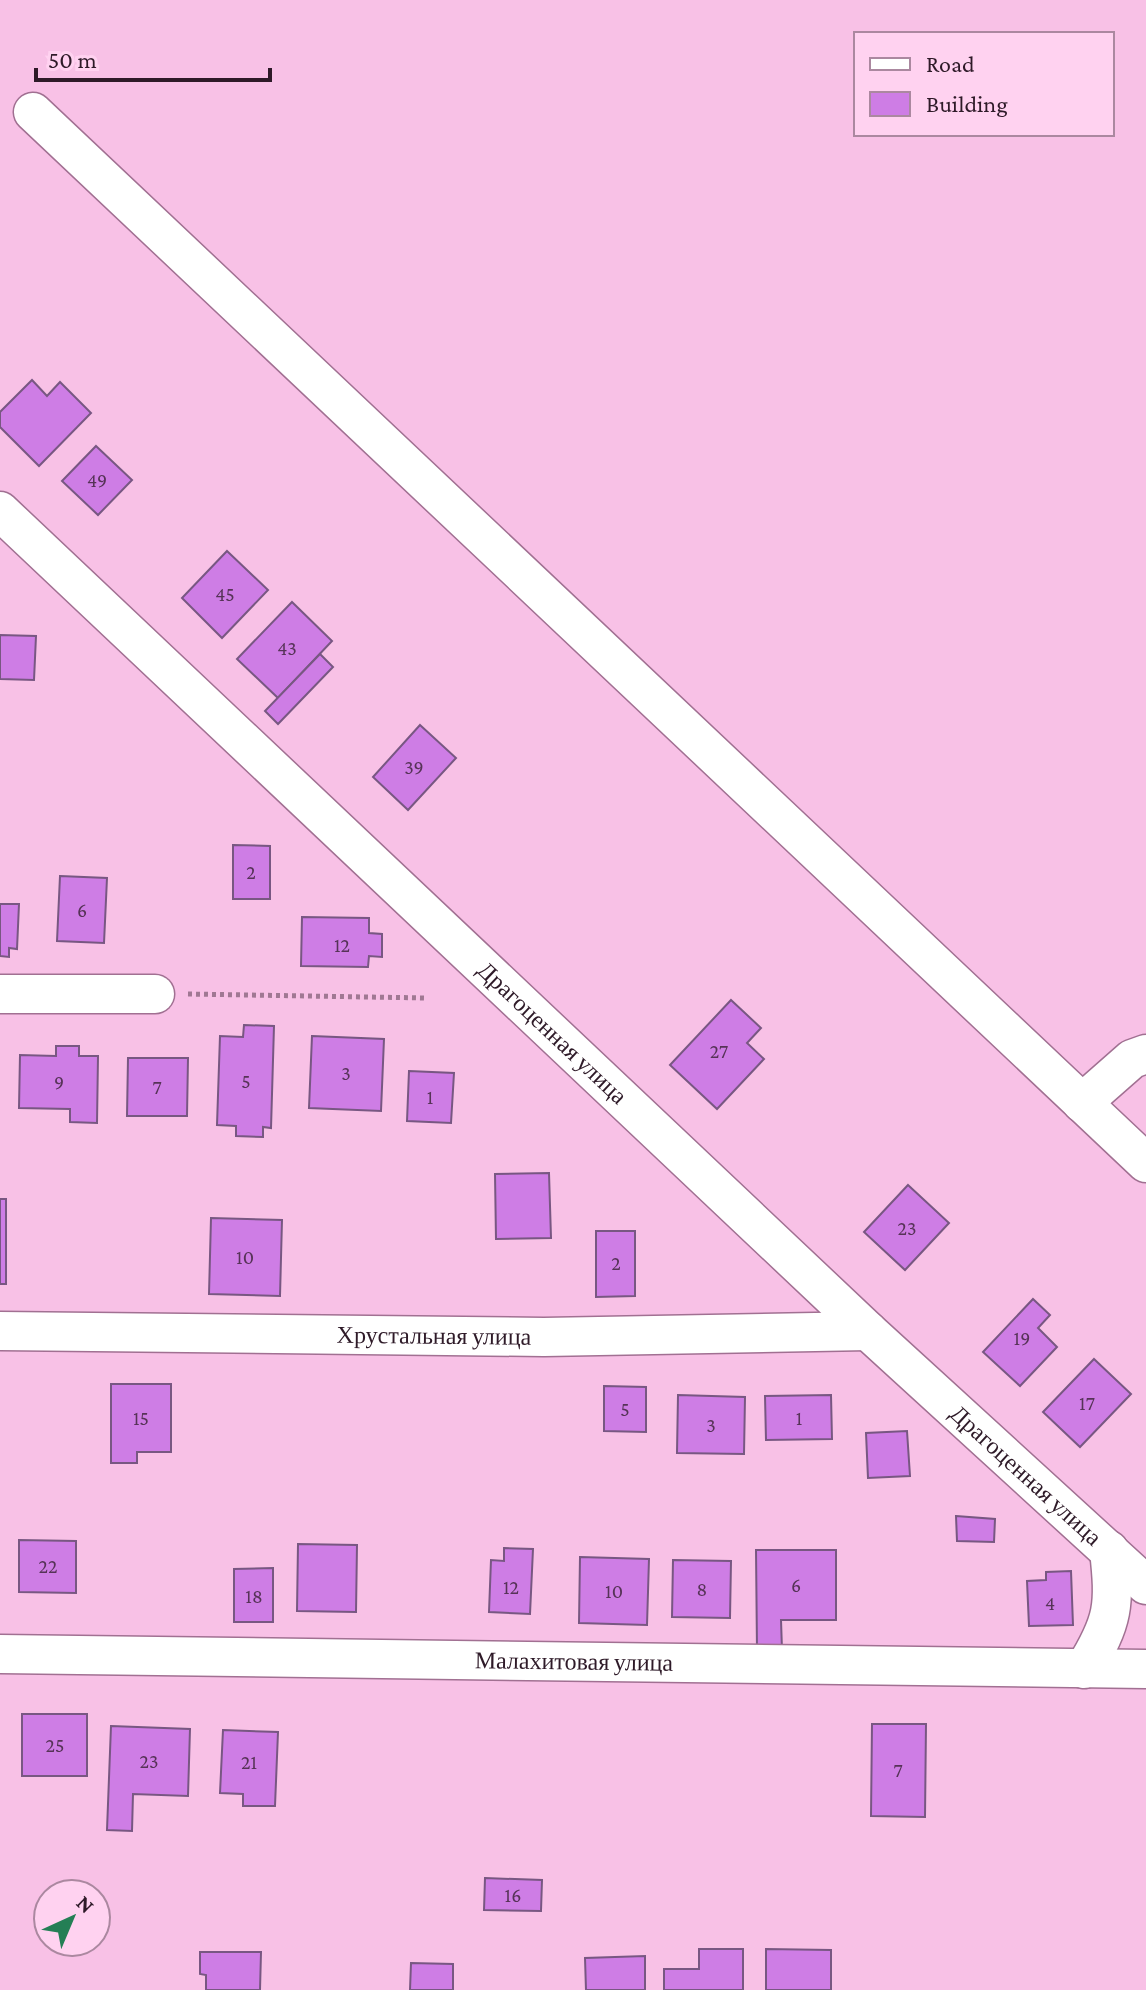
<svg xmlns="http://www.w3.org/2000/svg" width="1146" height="1990" font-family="'Crimson Pro',serif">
	<rect width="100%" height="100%" fill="#f8c1e6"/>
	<g fill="#ce7de5" stroke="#785782" stroke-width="2">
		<polygon points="32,380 47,396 60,382 91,413 39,466 0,427 0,412"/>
		<polygon points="96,446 132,480 98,515 62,481"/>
		<polygon points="227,551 268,590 222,638 182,598"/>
		<polygon points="292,602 332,641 278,698 237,659"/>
		<polygon points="0,635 36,636 34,680 0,679"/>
		<polygon points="320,654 333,667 278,724 265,711"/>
		<polygon points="420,725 456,758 408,810 373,777"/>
		<polygon points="233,845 270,846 270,899 233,899"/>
		<polygon points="60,876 107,878 104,943 57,941"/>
		<polygon points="0,904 19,904 17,949 9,948 9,957 0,956"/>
		<polygon points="302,917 369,918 369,933 382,934 382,957 369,956 368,967 301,966"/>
		<polygon points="731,1000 761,1028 747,1043 764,1059 717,1109 670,1065"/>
		<polygon points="244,1025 274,1026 271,1128 263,1127 263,1137 236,1136 236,1126 217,1125 220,1036 243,1037"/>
		<polygon points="312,1036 384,1039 381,1111 309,1108"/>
		<polygon points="56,1046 79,1046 79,1056 98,1056 97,1123 70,1122 70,1109 19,1108 20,1055 56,1056"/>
		<polygon points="128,1058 188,1058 187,1116 127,1116"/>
		<polygon points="409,1071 454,1073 451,1123 407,1121"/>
		<polygon points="549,1173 551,1238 496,1239 495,1174"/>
		<polygon points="908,1185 949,1223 905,1270 864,1232"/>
		<rect x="0" y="1199" width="6" height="85"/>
		<polygon points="211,1218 282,1220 280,1296 209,1294"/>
		<polygon points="596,1231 635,1231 635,1296 596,1297"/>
		<polygon points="1033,1299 1050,1315 1038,1328 1057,1347 1020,1386 983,1352"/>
		<polygon points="1094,1359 1131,1394 1080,1447 1043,1412"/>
		<polygon points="111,1384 171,1384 171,1452 137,1452 137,1463 111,1463"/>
		<polygon points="604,1386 646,1387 646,1432 604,1431"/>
		<polygon points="678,1395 745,1397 744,1454 677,1453"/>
		<polygon points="831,1395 832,1439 766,1440 765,1396"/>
		<polygon points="907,1431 910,1476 868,1478 866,1433"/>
		<polygon points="956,1516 995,1519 994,1542 957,1541"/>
		<polygon points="19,1540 76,1541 76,1593 19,1592"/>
		<polygon points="298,1544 357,1545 356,1612 297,1611"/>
		<polygon points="504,1548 533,1549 530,1614 489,1612 491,1560 504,1561"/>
		<polygon points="756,1550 836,1550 836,1620 781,1620 782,1650 757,1650"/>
		<polygon points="580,1557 649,1559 647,1625 579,1623"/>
		<polygon points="673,1560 731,1561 730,1618 672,1617"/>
		<polygon points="273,1568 273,1622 234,1622 234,1569"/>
		<polygon points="1071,1571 1073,1625 1029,1626 1027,1581 1046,1580 1046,1572"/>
		<rect x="22" y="1714" width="65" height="62"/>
		<polygon points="872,1724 926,1724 925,1817 871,1816"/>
		<polygon points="111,1726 190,1729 188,1796 133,1794 132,1831 107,1830"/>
		<polygon points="223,1730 278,1732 275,1806 243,1806 243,1794 220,1793"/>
		<polygon points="485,1878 542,1880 541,1911 484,1910"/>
		<polygon points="699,1949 743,1949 743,1990 664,1990 664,1969 699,1969"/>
		<polygon points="766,1949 831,1950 831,1990 766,1990"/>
		<polygon points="200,1952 261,1952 260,1990 206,1990 206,1975 200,1974"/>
		<polygon points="645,1956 645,1990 586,1990 585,1958"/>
		<polygon points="411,1963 453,1964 453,1990 410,1990"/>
	</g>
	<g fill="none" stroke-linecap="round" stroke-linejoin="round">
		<g stroke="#a17092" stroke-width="41">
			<g id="minor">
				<polyline points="33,112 1146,1163"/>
				<path id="s1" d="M0,511L868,1331L1146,1585"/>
				<polyline points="0,994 155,994"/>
				<polyline points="1082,1103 1132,1059 1146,1054"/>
				<path id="s2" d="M0,1331L544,1337L868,1331"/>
				<path id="s3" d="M0,1654L1146,1669"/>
				<path d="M1084,1669C1114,1621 1115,1605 1109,1550"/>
			</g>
		</g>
		<polyline stroke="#a07893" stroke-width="5" stroke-dasharray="4 4" stroke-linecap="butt" points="188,994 427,998"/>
		<use href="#minor" stroke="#fff" stroke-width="38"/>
	</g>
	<g text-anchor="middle" stroke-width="6" stroke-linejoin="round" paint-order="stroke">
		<g font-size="20" fill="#563357">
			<text x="97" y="487">49</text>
			<text x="225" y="601">45</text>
			<text x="287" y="655">43</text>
			<text x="414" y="774">39</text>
			<text x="251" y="879">2</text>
			<text x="82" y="917">6</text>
			<text x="342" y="952">12</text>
			<text x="719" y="1058">27</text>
			<text x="346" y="1080">3</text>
			<text x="246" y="1088">5</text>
			<text x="59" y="1089">9</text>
			<text x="157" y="1094">7</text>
			<text x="430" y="1104">1</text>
			<text x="907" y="1235">23</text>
			<text x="245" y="1264">10</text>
			<text x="616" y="1270">2</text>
			<text x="1022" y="1345">19</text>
			<text x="1087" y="1410">17</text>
			<text x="625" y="1416">5</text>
			<text x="141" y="1425">15</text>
			<text x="799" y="1425">1</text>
			<text x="711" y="1432">3</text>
			<text x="48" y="1573">22</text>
			<text x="796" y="1592">6</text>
			<text x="511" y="1594">12</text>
			<text x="702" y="1596">8</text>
			<text x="614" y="1598">10</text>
			<text x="254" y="1603">18</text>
			<text x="1050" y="1610">4</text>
			<text x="55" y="1752">25</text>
			<text x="149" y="1768">23</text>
			<text x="249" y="1769">21</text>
			<text x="898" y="1777">7</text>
			<text x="513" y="1902">16</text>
		</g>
		<g font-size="24" fill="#2e1a28" stroke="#ffd2f0">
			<text dy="8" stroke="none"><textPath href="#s1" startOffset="760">Драгоценная улица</textPath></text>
			<text dy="8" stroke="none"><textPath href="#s2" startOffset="434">Хрустальная улица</textPath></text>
			<text dy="8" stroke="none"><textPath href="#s1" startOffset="1408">Драгоценная улица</textPath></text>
			<text dy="8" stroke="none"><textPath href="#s3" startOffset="574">Малахитовая улица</textPath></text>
		</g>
	</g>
	<rect x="854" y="32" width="260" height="104" fill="#ffd2f0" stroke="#ab88a0" stroke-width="2"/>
	<rect x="870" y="58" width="40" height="12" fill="#ffffff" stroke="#ab88a0" stroke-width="2"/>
	<text x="926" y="72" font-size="24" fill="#2e1a28">Road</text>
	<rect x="870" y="92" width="40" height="24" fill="#ce7de5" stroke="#ab88a0" stroke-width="2"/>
	<text x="926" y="112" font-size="24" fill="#2e1a28">Building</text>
	<g transform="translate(72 1918) rotate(44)"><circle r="38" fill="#ffd2f0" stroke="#ab88a0" stroke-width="2"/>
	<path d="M0-6L14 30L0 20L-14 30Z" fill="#247f55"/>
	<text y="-12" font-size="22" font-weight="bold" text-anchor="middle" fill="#2e1a28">N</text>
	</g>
	<path d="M36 68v12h234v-12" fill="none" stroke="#2e1a28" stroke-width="4"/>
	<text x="48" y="68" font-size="24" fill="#2e1a28" stroke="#ffd2f0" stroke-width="6" paint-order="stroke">50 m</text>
</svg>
